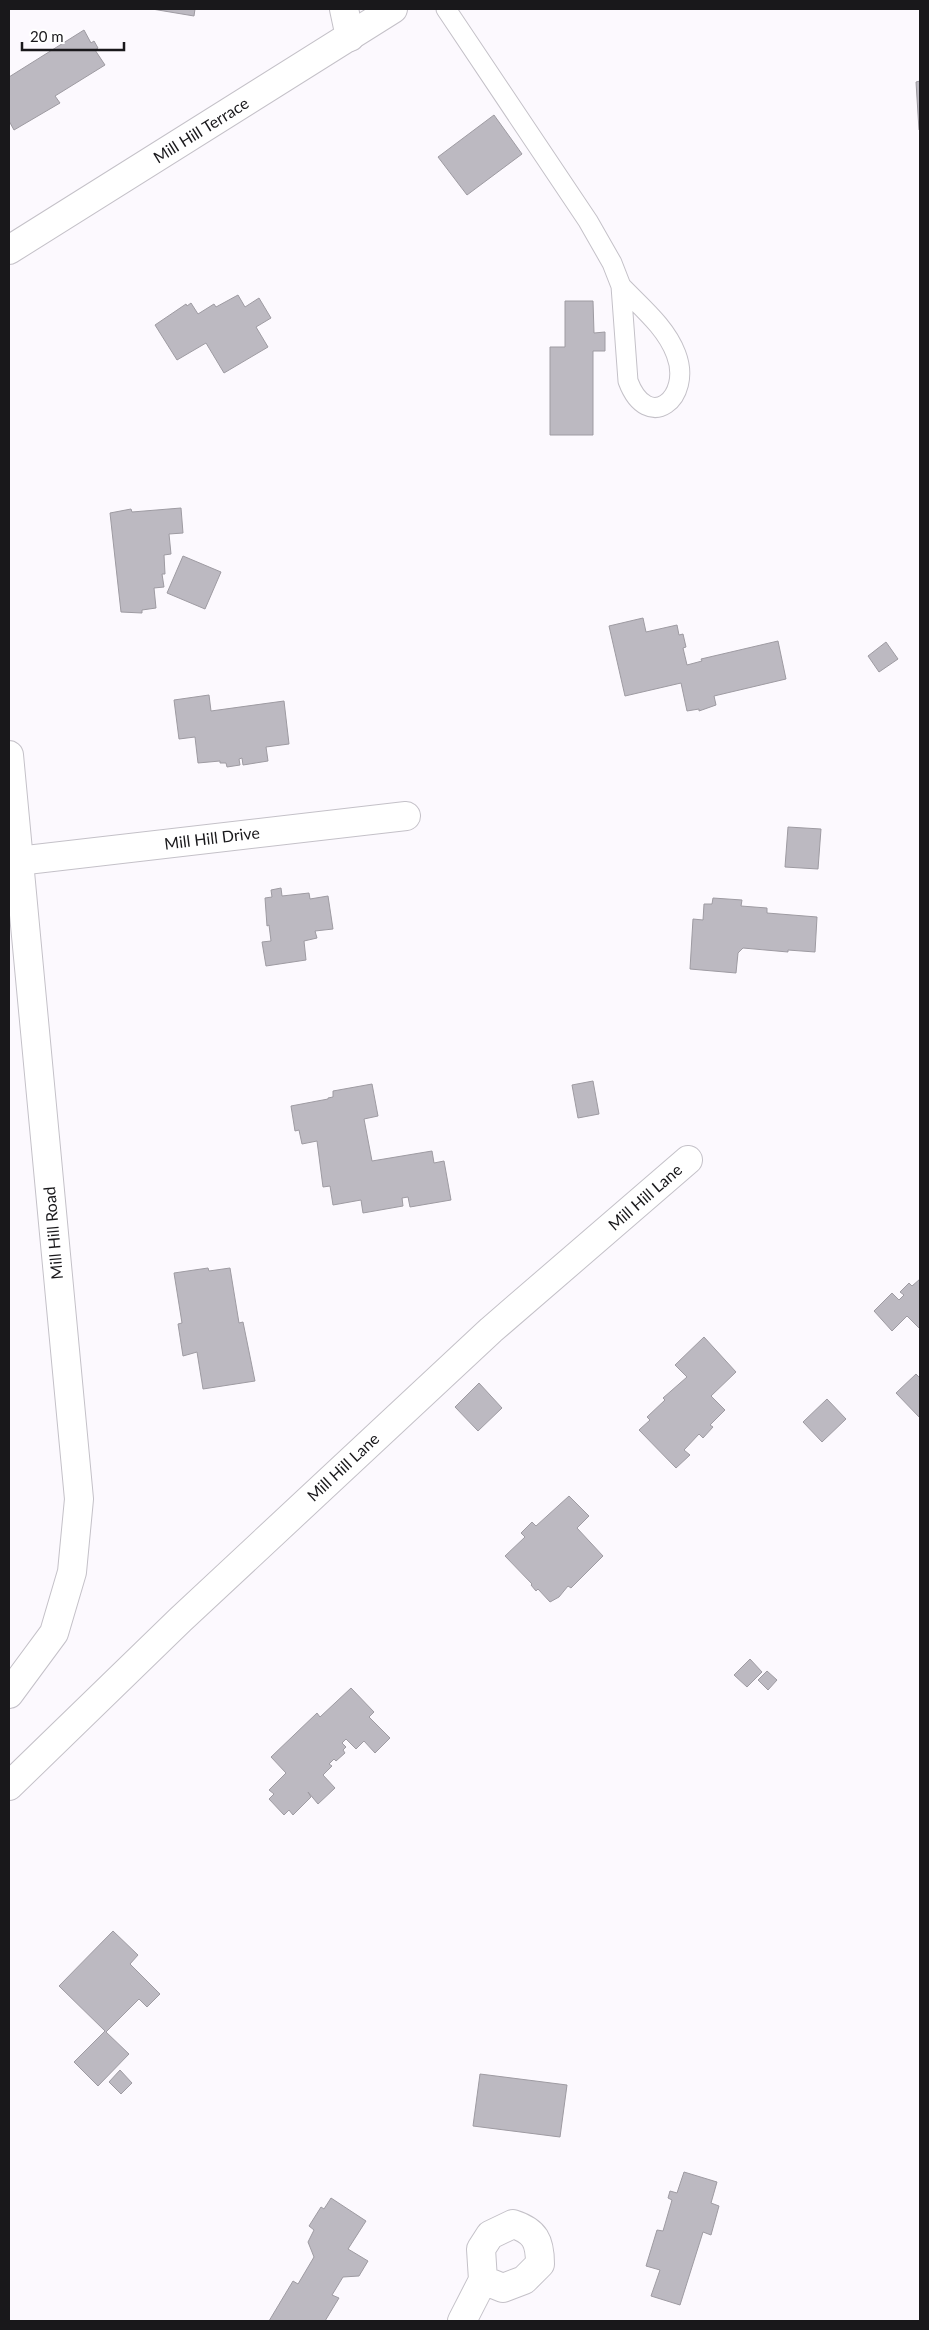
<svg xmlns="http://www.w3.org/2000/svg" width="929" height="2330" font-family="Lato,sans-serif">
	<rect width="100%" height="100%" fill="#fcf9fe"/>
	<g fill="#bcb9c1" stroke="#9e9ba2">
		<polygon points="152,9 195,9 194,16"/>
		<polygon points="84,30 91,43 94,41 98,48 95,50 105,65 55,96 60,103 14,130 9,121 9,77"/>
		<polygon points="920,81 920,129 919,130 916,82"/>
		<polygon points="494,115 522,154 467,195 438,157"/>
		<polygon points="238,295 245,307 259,298 271,318 256,327 268,347 224,373 206,343 177,360 155,325 186,304 187,306 191,303 198,314 214,304 216,307"/>
		<polygon points="565,301 593,301 594,333 605,332 605,351 593,351 593,435 550,435 550,347 565,347"/>
		<polygon points="181,508 183,533 169,534 171,554 164,555 165,574 162,574 164,587 154,588 156,608 142,610 142,613 121,612 110,513 131,509 132,512"/>
		<polygon points="183,556 221,572 205,609 167,593"/>
		<polygon points="643,618 646,632 677,625 679,635 683,634 686,647 683,648 687,665 702,661 701,659 778,641 786,679 714,696 716,705 699,711 699,709 687,711 681,683 625,696 609,626"/>
		<polygon points="886,642 898,659 879,672 868,656"/>
		<polygon points="209,695 211,711 284,701 289,744 266,747 268,761 243,765 242,758 239,759 240,765 227,767 226,763 220,763 220,761 198,763 195,737 179,739 174,700"/>
		<polygon points="788,827 821,829 818,869 785,867"/>
		<polygon points="281,888 282,896 309,893 310,899 328,896 333,929 315,931 317,938 304,941 306,960 266,966 262,942 271,941 269,925 267,926 265,898 272,897 271,890"/>
		<polygon points="713,898 742,900 741,906 767,908 767,913 817,917 815,952 788,950 788,952 743,948 738,953 736,973 690,969 693,919 703,920 704,904 712,904"/>
		<polygon points="593,1081 599,1114 578,1118 572,1085"/>
		<polygon points="372,1084 378,1116 364,1119 372,1161 432,1151 434,1163 444,1161 451,1200 410,1207 408,1197 402,1198 403,1206 363,1213 361,1200 333,1205 330,1186 323,1187 317,1141 302,1144 299,1130 295,1131 291,1106 328,1099 328,1098 333,1097 333,1091"/>
		<polygon points="208,1268 209,1271 230,1268 239,1323 243,1322 255,1381 203,1389 197,1352 183,1356 178,1324 182,1323 174,1273"/>
		<polygon points="920,1279 920,1329 907,1316 892,1331 874,1311 892,1293 899,1300 904,1295 900,1292 909,1283 912,1286"/>
		<polygon points="704,1337 736,1372 711,1396 725,1410 710,1425 713,1427 703,1438 699,1434 684,1450 690,1455 676,1468 639,1430 650,1420 647,1417 665,1400 663,1398 687,1377 675,1365"/>
		<polygon points="916,1374 920,1378 920,1418 896,1393"/>
		<polygon points="479,1383 502,1408 478,1431 455,1407"/>
		<polygon points="827,1399 846,1419 822,1442 803,1422"/>
		<polygon points="569,1496 589,1516 577,1528 603,1556 571,1588 568,1586 559,1597 550,1602 538,1589 536,1591 531,1585 532,1584 505,1556 525,1537 521,1533 532,1522 536,1526"/>
		<polygon points="750,1659 762,1672 747,1687 734,1675"/>
		<polygon points="767,1671 777,1680 768,1690 758,1680"/>
		<polygon points="351,1688 374,1712 369,1717 390,1738 375,1753 364,1741 356,1749 346,1739 342,1743 346,1747 343,1750 345,1753 336,1761 334,1759 329,1764 332,1766 323,1775 335,1788 318,1804 308,1792 311,1797 293,1815 289,1810 284,1815 269,1799 274,1794 269,1790 286,1773 271,1757 317,1713 320,1717"/>
		<polygon points="113,1931 138,1955 130,1964 160,1994 147,2007 139,1999 106,2032 129,2054 98,2086 74,2062 105,2031 59,1986"/>
		<polygon points="120,2070 132,2083 121,2094 109,2082"/>
		<polygon points="480,2074 567,2085 560,2137 473,2126"/>
		<polygon points="684,2172 717,2182 711,2203 719,2206 711,2235 703,2232 680,2305 651,2296 660,2270 646,2266 657,2230 663,2231 672,2200 668,2198 670,2191 677,2193"/>
		<polygon points="331,2198 366,2221 348,2249 368,2261 359,2276 343,2277 332,2295 339,2298 325,2321 269,2321 293,2281 298,2284 314,2257 308,2242 314,2230 309,2226 321,2207 324,2209"/>
	</g>
	<g fill="none" stroke-linecap="round" stroke-linejoin="round">
		<g stroke="#c4c1c8" stroke-width="21">
			<path id="lane" d="M446,9L588,221L612,263L621,286L628,381C648,434 693,398 676,354C666,327 641,307 621,286"/>
		</g>
		<g stroke="#c4c1c8" stroke-width="30">
			<g id="street">
				<polyline points="344,9 350,37"/>
				<polyline points="9,250 393,9"/>
				<polyline points="9,755 79,1499 72,1572 54,1633 9,1694"/>
				<polyline points="18,861 406,816"/>
				<polyline points="9,1786 180,1620 491,1330 688,1160"/>
				<path d="M462,2321L483,2280L481,2249L490,2235L513,2224C535,2231 540,2241 540,2264L524,2280L503,2288L483,2280"/>
			</g>
		</g>
		<use href="#lane" stroke="#fff" stroke-width="19"/>
		<use href="#street" stroke="#fff" stroke-width="28"/>
	</g>
	<g text-anchor="middle" stroke-width="4.5" stroke-linejoin="round" paint-order="stroke">
		<g font-size="16" fill="#19181b" stroke="#fff">
			<text transform="translate(201 130) rotate(-32)" y="6">Mill Hill Terrace</text>
			<text transform="translate(212 838) rotate(-7)" y="6">Mill Hill Drive</text>
			<text transform="translate(645 1197) rotate(-41)" y="6">Mill Hill Lane</text>
			<text transform="translate(53 1233) rotate(-95)" y="6">Mill Hill Road</text>
			<text transform="translate(343 1467) rotate(-43)" y="6">Mill Hill Lane</text>
		</g>
	</g>
	<rect width="929" height="2330" fill="none" stroke="#19181b" stroke-width="20"/>
	<path d="M22 42v8h102v-8" fill="none" stroke="#19181b" stroke-width="2.5"/>
	<text x="30" y="42" font-size="15" fill="#19181b" stroke="#ffffff" stroke-width="4" paint-order="stroke">20 m</text>
</svg>
